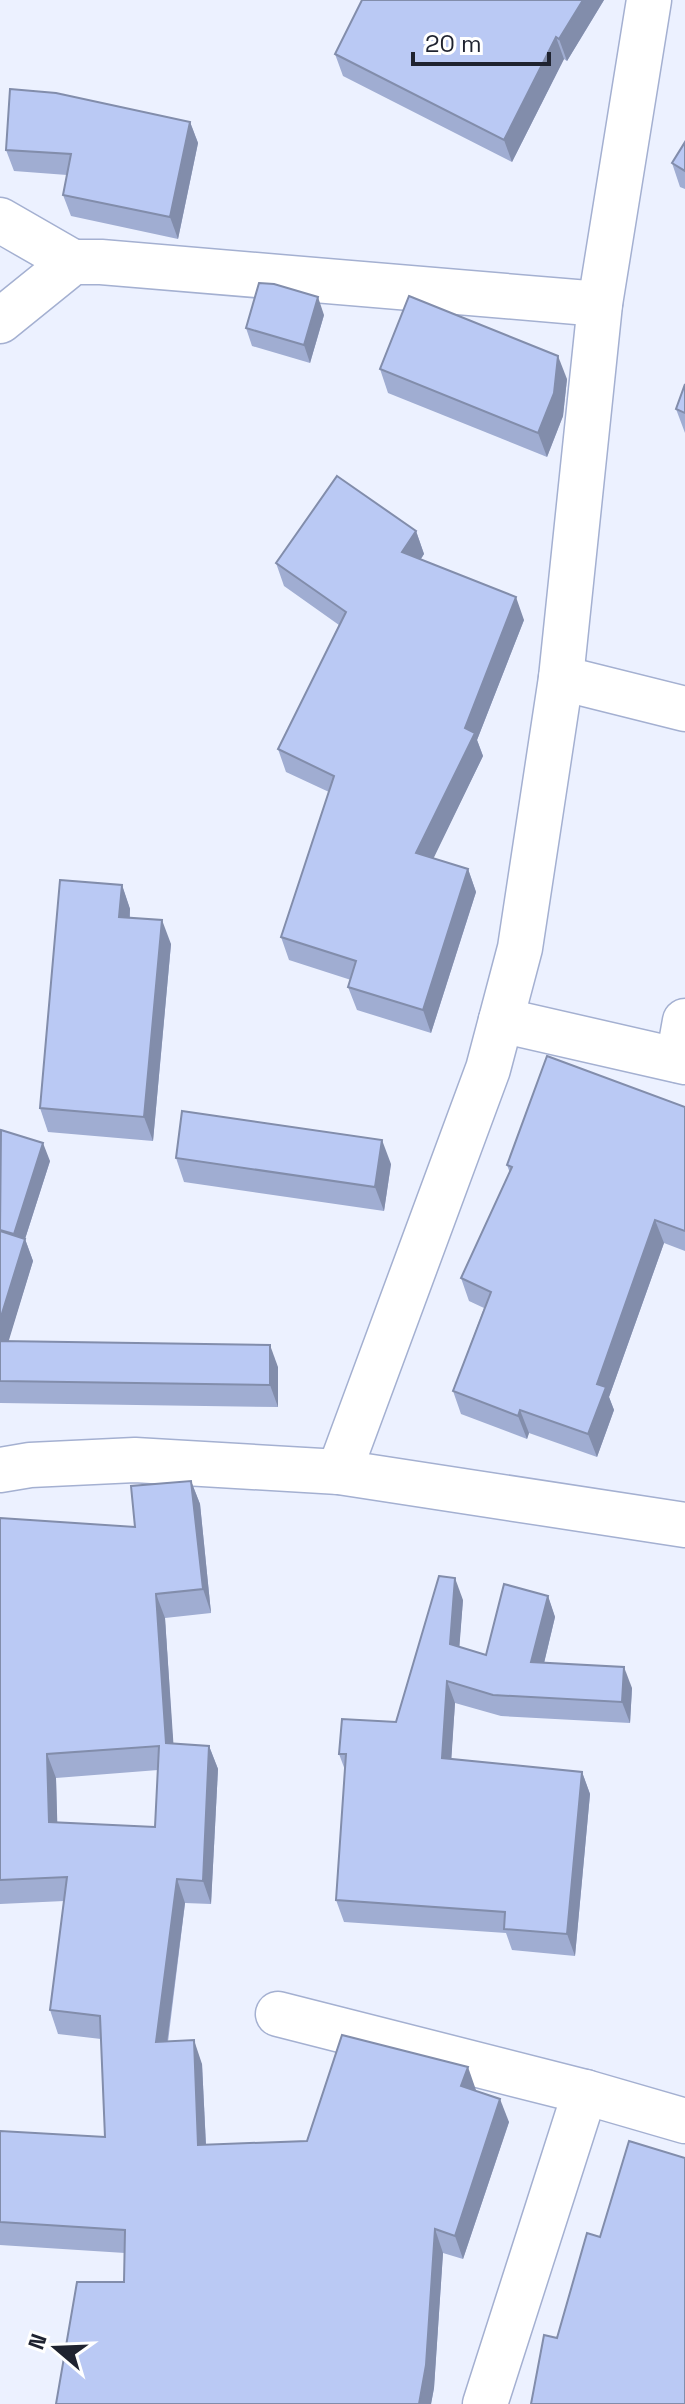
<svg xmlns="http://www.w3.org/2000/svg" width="685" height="2404" font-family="'Space Grotesk',sans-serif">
	<rect width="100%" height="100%" fill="#ecf1ff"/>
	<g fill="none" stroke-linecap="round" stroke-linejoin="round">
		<g stroke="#a4b0d1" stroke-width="47">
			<g id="minor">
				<polyline points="0,220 73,262"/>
				<polyline points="0,321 73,262 101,262 600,304"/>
				<polyline points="561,678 685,709"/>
				<polyline points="501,1020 685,1062"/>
				<polyline points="678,1060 685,1021"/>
				<polyline points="0,1470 30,1465 135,1460 339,1472 685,1525"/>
				<polyline points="339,1472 488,1069 520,948 561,678 600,304 649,0"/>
				<polyline points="278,2014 585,2092 685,2121"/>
				<polyline points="485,2404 585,2092"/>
			</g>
		</g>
		<use href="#minor" stroke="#fff" stroke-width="44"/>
	</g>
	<g fill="#a0add2" fill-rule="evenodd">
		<polygon points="362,0 604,0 567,61 564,59 512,162 343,76 335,54"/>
		<polygon points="190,122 198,143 178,239 71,216 63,195 67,175 14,171 6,150"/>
		<polygon points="685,142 685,189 680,187 672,163"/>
		<polygon points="324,315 310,363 252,346 246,328"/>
		<polygon points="380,369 567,379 563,416 547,457 388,393"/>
		<polygon points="685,384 685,433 676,409"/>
		<polygon points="416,531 424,554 421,559 524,620 477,740 483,756 433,858 468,869 476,892 431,1033 357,1010 348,987 351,980 289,960 281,937 329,792 286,772 278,749 339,625 284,586 276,563"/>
		<polygon points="122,885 130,909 130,918 171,944 153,1141 48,1132 40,1108"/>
		<polygon points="685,1107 685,1251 664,1243 609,1397 614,1410 597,1457 529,1433 527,1439 461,1414 453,1391 484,1308 469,1301 461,1278 510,1173 507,1165"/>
		<polygon points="0,1132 50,1161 25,1239 33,1261 8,1341 278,1367 278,1407 0,1403"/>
		<polygon points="176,1158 391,1164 384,1211 184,1182"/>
		<path d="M191,1481L200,1504L211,1613L165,1618L173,1744L209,1746L218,1769L211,1904L185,1903L168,2042L202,2064L206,2145L307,2141L476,2091L509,2122L463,2259L443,2253L434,2388L431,2404H56L124,2282L125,2253L0,2245V2131L105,2137L101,2039L58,2034L50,2010L64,1901L0,1904V1518L135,1527ZM158,1770L155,1827L57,1822L56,1778Z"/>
		<polygon points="548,1596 555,1617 544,1663 632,1688 630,1723 501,1716 455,1703 451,1759 582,1772 590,1794 575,1956 512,1950 506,1933 344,1922 336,1900 345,1770 339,1754 396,1722 463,1600 459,1647 486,1655"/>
	</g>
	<g fill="#828dab">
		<polygon points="583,0 604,0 567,61 559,39"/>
		<polygon points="556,37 564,59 512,162 504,140"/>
		<polygon points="190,122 198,143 178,239 170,217"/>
		<polygon points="318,297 324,315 310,363 304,345"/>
		<polygon points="558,356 567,379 563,416 547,457 538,433"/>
		<polygon points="416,531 424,554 410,575 402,552"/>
		<polygon points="516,597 524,620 477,740 483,756 425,876 416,853"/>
		<polygon points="468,869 476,892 431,1033 423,1010"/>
		<polygon points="122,885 130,909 128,941 119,917"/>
		<polygon points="162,920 171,944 153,1141 144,1117"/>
		<polygon points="382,1140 391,1164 384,1211 375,1187"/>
		<polygon points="43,1143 50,1161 25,1239 33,1261 2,1363 0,1358 0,1320 21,1252 14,1234"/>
		<polygon points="655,1220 664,1243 609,1397 614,1410 597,1457 588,1434 597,1384"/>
		<polygon points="270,1345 278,1367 278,1407 270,1385"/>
		<polygon points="520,1410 529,1433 527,1439 518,1416"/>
		<polygon points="191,1481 200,1504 211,1613 203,1589"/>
		<polygon points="455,1578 463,1600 458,1665 450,1644"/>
		<polygon points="156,1594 165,1618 175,1767 166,1743"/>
		<polygon points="548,1596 555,1617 539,1684 531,1662"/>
		<polygon points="624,1667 632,1688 630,1723 622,1702"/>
		<polygon points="447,1681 455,1703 450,1780 442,1758"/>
		<polygon points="209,1746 218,1769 211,1904 203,1881"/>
		<polygon points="47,1754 56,1778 58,1846 49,1822"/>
		<polygon points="582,1772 590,1794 575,1956 567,1934"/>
		<polygon points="177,1879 185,1903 164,2066 156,2042"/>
		<polygon points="194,2040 202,2064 207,2168 198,2145"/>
		<polygon points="468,2067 476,2090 469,2110 461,2086"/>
		<polygon points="500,2099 509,2122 463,2259 455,2236"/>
		<polygon points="435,2229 443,2253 434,2388 431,2404 419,2404"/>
	</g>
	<g fill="#bac9f4" stroke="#828dab" stroke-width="2" fill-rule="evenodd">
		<polygon points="362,0 583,0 559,39 556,37 504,140 335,54"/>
		<polygon points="10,89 56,93 190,122 170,217 63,195 71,154 6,150"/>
		<polygon points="685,142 685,171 672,163"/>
		<polygon points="259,283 274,284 318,297 304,345 246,328"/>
		<polygon points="409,296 558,356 554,393 538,433 380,369"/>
		<polygon points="685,384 685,413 676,409"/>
		<polygon points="337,476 416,531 402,552 516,597 465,728 475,733 416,853 468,869 423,1010 348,987 356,961 281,937 334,776 278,749 346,612 276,563"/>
		<polygon points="60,880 122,885 119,917 162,920 144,1117 40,1108"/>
		<polygon points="547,1056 685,1107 685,1231 655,1220 597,1384 606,1387 588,1434 520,1410 518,1416 453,1391 491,1292 461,1278 512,1167 507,1165"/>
		<polygon points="182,1111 382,1140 375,1187 176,1158"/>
		<polygon points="1,1130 43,1143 14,1234 0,1230"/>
		<polygon points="0,1231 25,1239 0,1320"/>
		<polygon points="0,1341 270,1345 270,1385 0,1381"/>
		<path d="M191,1481L203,1589L156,1594L166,1743L209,1746L203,1881L177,1879L156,2042L194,2040L198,2145L307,2141L342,2035L468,2067L461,2086L500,2099L455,2236L435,2229L426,2365L419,2404H56L77,2282H124L125,2230L0,2222V2131L105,2137L100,2016L50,2010L67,1877L0,1880V1518L135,1527L131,1486ZM159,1746L155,1827L49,1822L47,1754Z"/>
		<polygon points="439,1576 455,1578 450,1644 486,1655 504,1584 548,1596 531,1662 624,1667 622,1702 493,1695 447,1681 442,1758 582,1772 567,1934 504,1929 505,1912 336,1900 346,1754 339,1754 342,1719 396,1722"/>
		<polygon points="629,2141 685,2158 685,2404 531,2404 544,2335 557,2338 587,2233 600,2237"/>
	</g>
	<g transform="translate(56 2348) rotate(289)" stroke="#ffffff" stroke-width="6" paint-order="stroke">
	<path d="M0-6L14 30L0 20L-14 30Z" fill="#1f2330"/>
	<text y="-12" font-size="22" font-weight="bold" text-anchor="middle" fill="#1f2330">N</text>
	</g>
	<path d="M413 52v12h136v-12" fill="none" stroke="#1f2330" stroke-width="4"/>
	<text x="425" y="52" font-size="24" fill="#1f2330" stroke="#ffffff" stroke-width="6" paint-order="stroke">20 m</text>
</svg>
